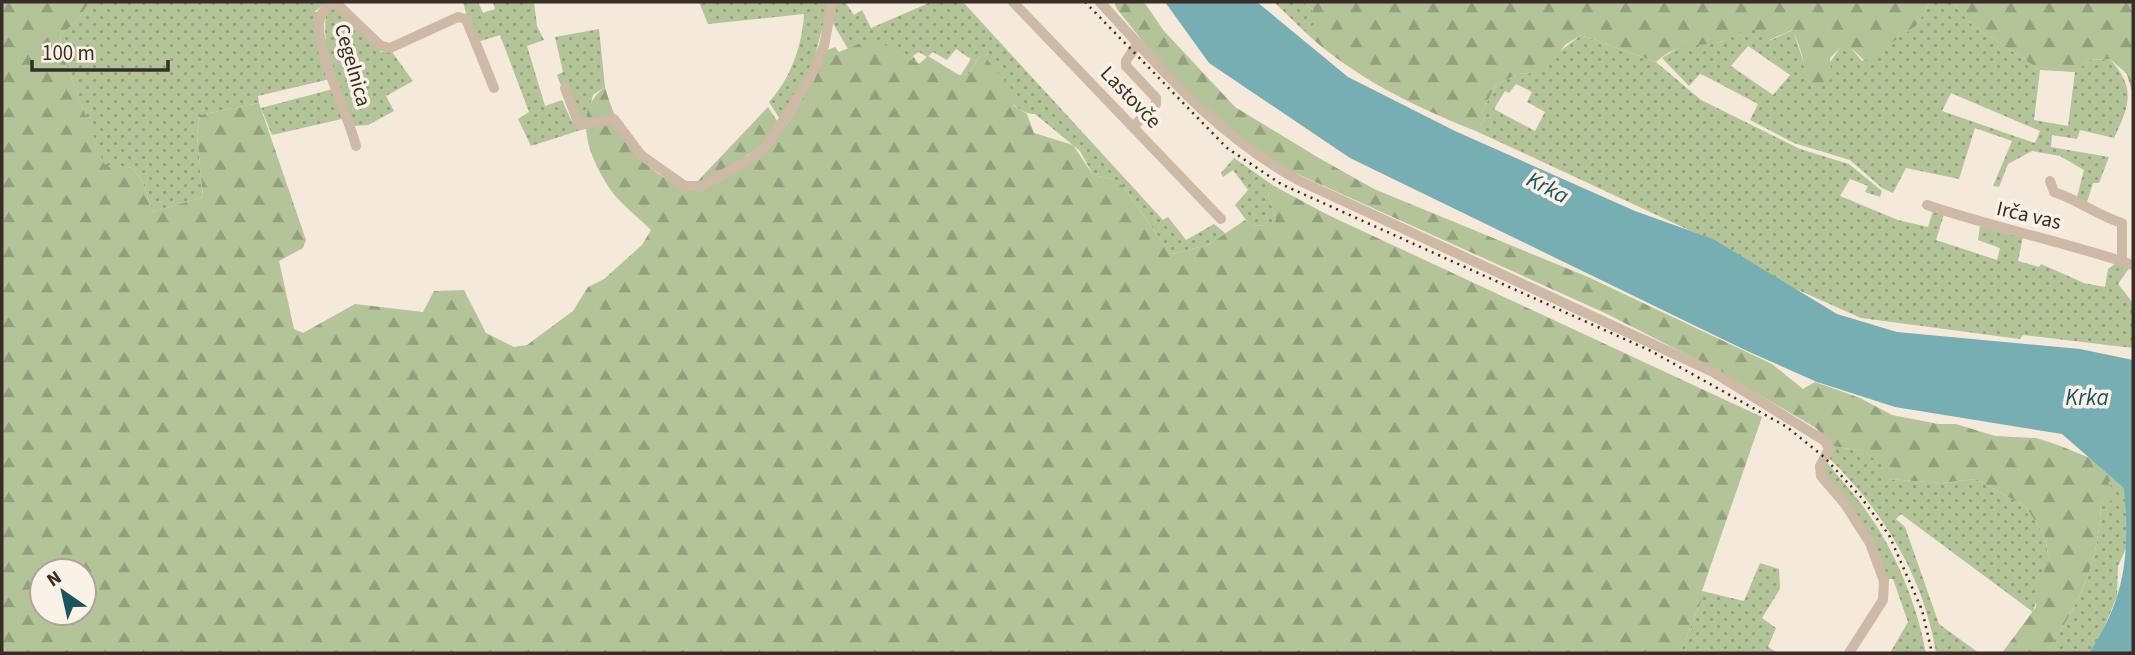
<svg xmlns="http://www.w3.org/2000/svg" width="2135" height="655" font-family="'Source Sans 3',sans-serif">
	<defs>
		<pattern id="grass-dots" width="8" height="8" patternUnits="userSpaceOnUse" patternTransform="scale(1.75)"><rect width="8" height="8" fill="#b3c499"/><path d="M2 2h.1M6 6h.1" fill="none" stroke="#93a07d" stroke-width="1.8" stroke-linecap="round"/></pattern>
		<pattern id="forest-firs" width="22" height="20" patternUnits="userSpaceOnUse" patternTransform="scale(1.75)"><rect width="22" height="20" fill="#b3c499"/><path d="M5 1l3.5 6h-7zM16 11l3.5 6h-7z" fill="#93a07d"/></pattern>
	</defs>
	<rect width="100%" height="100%" fill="#f4e9da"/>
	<g fill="url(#grass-dots)" fill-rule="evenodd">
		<polygon points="90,2 327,2 314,12 318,12 330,79 258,96 259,103 200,115 197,135 203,197 153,212 143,183 133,168 104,165 63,56 60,35 75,23"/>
		<polygon points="463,2 478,2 483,13 495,9 493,2 534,2 537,26 544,40 527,46 545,106 562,100 572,122 584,129 531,146 518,119 529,112 500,35 474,43"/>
		<path d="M699,2H829L812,67L781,121L769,102C791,78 802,46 804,14L708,24Z"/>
		<path d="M836,2H845L854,15L862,10L871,28L931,2H963L1163,220L1168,217L1186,240L1214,224L1225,233L1208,245L1171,254L1119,181L1093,175L1080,151L1035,114C1009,114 993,75 980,56L969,74L961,75L971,59L956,49L947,60L933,52L927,57L919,52L913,56L919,64L886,46L869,40L848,49L831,20Z"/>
		<polygon points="1274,2 1303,2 1312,10 1316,23 1305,32"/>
		<path d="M1930,2H1952L1970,23L2040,70L2034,120L2068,126L2075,72L2090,60L2110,59C2135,88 2131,102 2114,138L2080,130L2077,139L2052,135L2051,147L2109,157L2099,183H2093L2087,202L2077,197L2084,170L2060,156L2032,151L2008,164L1999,187L1993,186L2012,141L1975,128L1959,179L1906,168L1893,193L1882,188L1850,160L1794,143L1750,120L1758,104L1705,76L1700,74L1689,86L1662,58L1683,45L1721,42L1747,28H1752L1771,40L1793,30L1812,88L1840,48H1851L1862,61L1916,26ZM1748,46L1790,75L1773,95L1731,66ZM1951,93L2040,131L2035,143L1942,111Z"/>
		<path d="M334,5L381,52H392L413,81L386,96L394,111L368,125L353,126C339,89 319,48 327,9Z"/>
		<polygon points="599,29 605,87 593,95 585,125 567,102 557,75 563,72 555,37"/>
		<path d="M1581,35L1656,62L1701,100L1800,149L1849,164L1882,191L1880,197L1865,192L1868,186L1850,179L1840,196L1898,220L1928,227L1933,211L1944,214L1936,240L1997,260L2000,248L1978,240L1980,226L2023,237L2018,261L2039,267L2041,264L2084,283L2105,287L2108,269L2116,263L2130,267L2118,284L2133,303V348L2023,335L2020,339L1861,318L1787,285L1706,238L1476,131L1485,120L1482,112L1495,86L1517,74L1532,73ZM1516,84L1532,92L1527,102L1545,112L1535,131L1494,109L1505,91L1509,93Z"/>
		<polygon points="333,89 346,118 272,135 261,108"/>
		<polygon points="1234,158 1274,186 1268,194 1276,220 1269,226 1250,225 1235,205 1248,190 1233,170 1223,177 1221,173"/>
		<path d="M1833,446L1863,451L1887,468L1888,479L1941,483L1976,479L2026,507L2044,535L2049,557L2033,612L1901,514L1896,519L1905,527L1939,624L1979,653H1936C1924,577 1883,511 1829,458Z"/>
		<path d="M1826,461C1839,478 1855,494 1867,512C1896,552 1917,605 1926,653H1890L1908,622L1893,579H1888L1823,473Z"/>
		<path d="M2112,477L2124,486L2129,511V542L2118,566L2117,596L2100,638L2089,653H2046C2079,604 2099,564 2101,503L2116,499L2108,484Z"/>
		<polygon points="1760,563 1779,569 1780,589 1762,618 1776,628 1768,647 1778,653 1680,653 1702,599 1702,591 1744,601"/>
	</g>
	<g fill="url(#forest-firs)" fill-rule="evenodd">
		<path d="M2,2H90L75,23L60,35L63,56L104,164L133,168L143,183L153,212L203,197L197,135L200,115L259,103L306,240L303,248L279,261L294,329L303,333L355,304L423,312L434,291L464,290L486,333L514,347L527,345L573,311L588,287L604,279L642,245L651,230C637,216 618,202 608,186C589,156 571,112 605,87C617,130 644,182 693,186L768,107L779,124C758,154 732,165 703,183L705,188C722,178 742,170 757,158C788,134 808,87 823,52L835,47L839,52L869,40L878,41L919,64L928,56L959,75L969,74L980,56L985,57L1016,94L1013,105L1027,114L1034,133L1073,145L1093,175L1119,181L1171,254L1208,245L1245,220L1251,225L1269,226L1276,220L1268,194L1274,186L1328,215L1762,417L1702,591V599L1680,653H2ZM42,571H84V613H42Z"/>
		<path d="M1114,2H1144L1164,31L1235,107L1319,158L1374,189L1588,277L1772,364L1803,389L1815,382L1860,398L1892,415L1938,424H1956L1995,436L2036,438L2058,445L2090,458L2112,477L2108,484L2115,490L2117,499L2101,503C2099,564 2079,604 2046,653H2002L2036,607L2035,595L2049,557L2044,535L2026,507L1976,479L1941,483L1887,479L1884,475L1886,468L1863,451L1833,446L1816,428L1715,369L1605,313L1282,167L1229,134L1156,58L1117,9Z"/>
		<path d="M1303,2H1930L1916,26L1865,61L1851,48H1840L1830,58L1832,79L1812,88C1804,69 1802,47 1792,30L1767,41L1752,28C1741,29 1733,39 1723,41C1693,49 1683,39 1656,62L1581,35L1565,45L1551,63L1532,73L1517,74L1495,86L1482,112L1485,120L1476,131C1415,107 1353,77 1305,32L1315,23L1312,10Z"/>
		<polygon points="1952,2 2133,2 2133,95 2127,74 2110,59 2090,60 2075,72 2040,70 1970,23"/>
	</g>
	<path fill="#77aeb3" d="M1165,2H1257L1348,77L1455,131L1635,211L1713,239L1837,314L1897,332L2080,349L2133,360V653H2089C2126,598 2130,552 2124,488L2062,434L1895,407L1817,382L1745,350L1350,158L1209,63Z"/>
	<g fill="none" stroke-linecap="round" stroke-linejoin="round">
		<g stroke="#cdb9a5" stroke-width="10">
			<polyline points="335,2 381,46 390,48 458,17 466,19 494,88"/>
			<path d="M336,2C327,6 320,12 319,23C317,51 348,115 356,146"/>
			<polyline points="1013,2 1221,219"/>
			<path d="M1100,2C1165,73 1213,132 1298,180L1713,372L1825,441L1829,449L1820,466L1821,476L1845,504L1870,543L1884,581L1883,600L1849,653"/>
			<polyline points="565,88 579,125 614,119 641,155 685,186 701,186 752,159 769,143 810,78 824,46 832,2"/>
			<polyline points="1133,127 1156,104 1156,98 1126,66 1126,61 1138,43"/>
			<path d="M2050,181L2054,192C2079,200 2096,215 2122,223V261"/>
			<path d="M1927,205C1995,228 2065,242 2133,265"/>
		</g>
		<polyline stroke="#382d27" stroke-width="2.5" stroke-dasharray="2 5" stroke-linecap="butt" points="1085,2 1227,148 1281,184 1651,351 1787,427 1824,457 1860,496 1889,535 1922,610 1932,653"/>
	</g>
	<g text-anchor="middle" stroke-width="7" stroke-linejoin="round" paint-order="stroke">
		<g font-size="21" fill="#382d27" stroke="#fbf2e7">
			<text transform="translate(353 65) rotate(74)" y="7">Cegelnica</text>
			<text transform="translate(1131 97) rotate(46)" y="7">Lastovče</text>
			<text transform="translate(2029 215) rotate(13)" y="7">Irča vas</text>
		</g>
		<g font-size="23" font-style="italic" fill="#19555c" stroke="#fbf2e7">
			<text transform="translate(1548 187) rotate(27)" y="8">Krka</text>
			<text x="2087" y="405">Krka</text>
		</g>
	</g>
	<rect width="2135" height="655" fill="none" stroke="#382d27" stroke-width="7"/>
	<g transform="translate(63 592) rotate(326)"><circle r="33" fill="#fbf2e7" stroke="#ada39a" stroke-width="2"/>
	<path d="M0-5L12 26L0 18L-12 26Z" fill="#19555c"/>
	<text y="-10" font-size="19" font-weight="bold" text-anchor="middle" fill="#382d27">N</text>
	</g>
	<path d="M32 60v10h136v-10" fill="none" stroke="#382d27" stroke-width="3.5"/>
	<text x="42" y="60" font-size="21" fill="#382d27" stroke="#fbf2e7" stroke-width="5" paint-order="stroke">100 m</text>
</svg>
